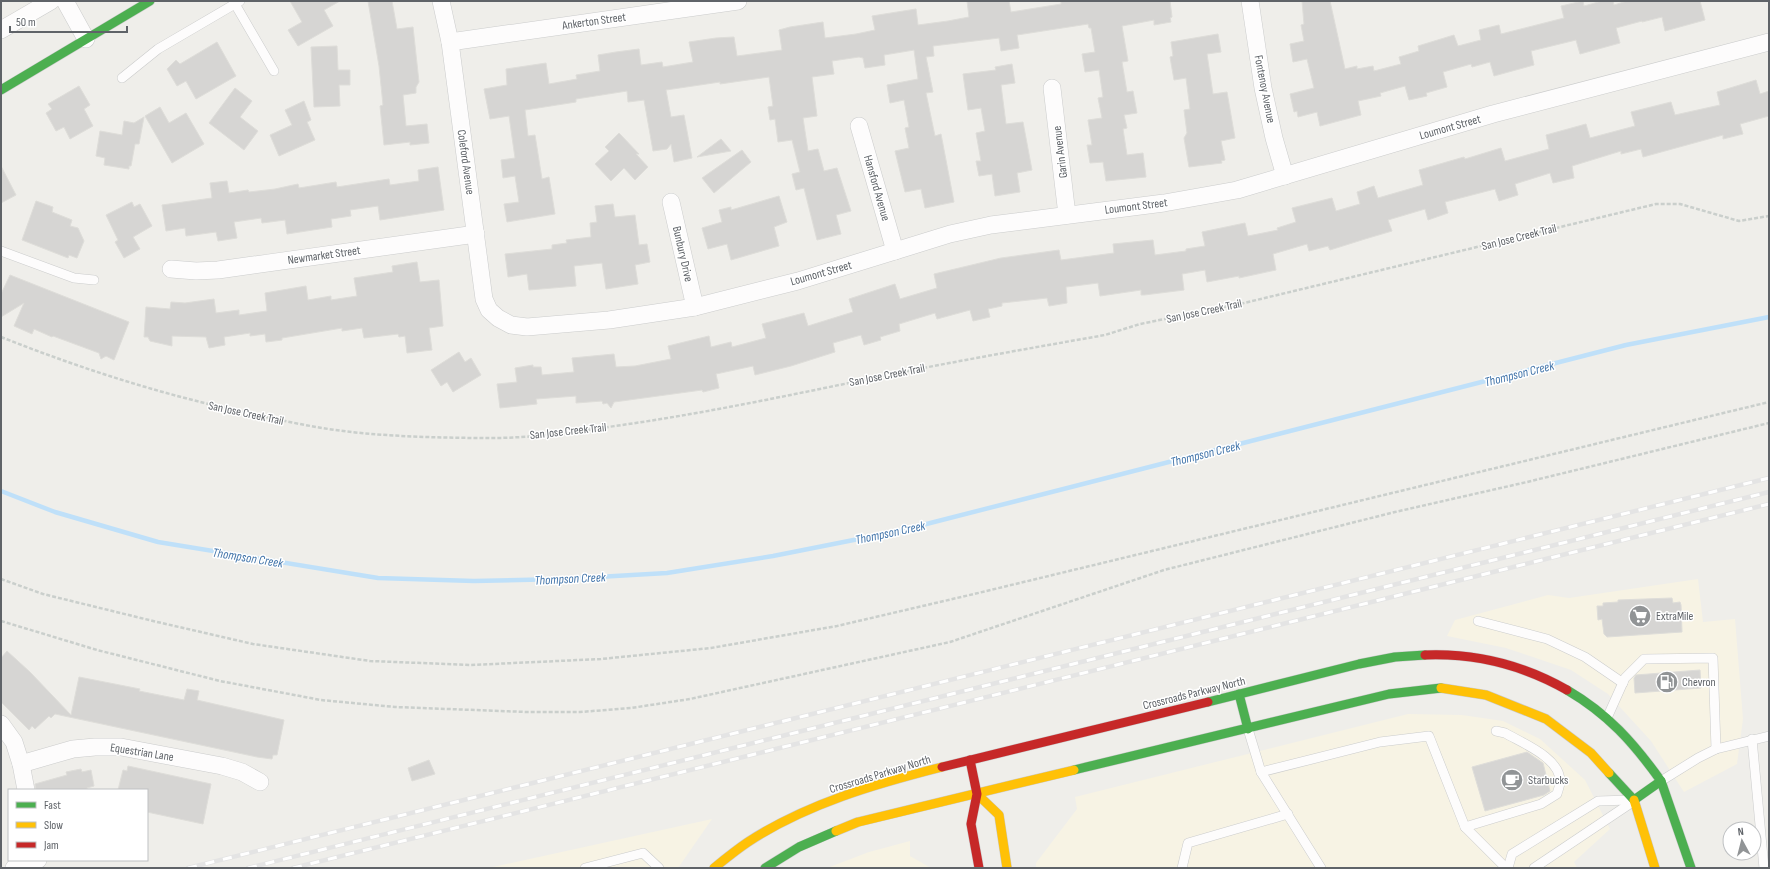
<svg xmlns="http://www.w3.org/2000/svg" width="1770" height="869" font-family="'Sofia Sans Condensed',sans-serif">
	<rect width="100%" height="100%" fill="#efeeea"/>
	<g fill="#f7f3e4">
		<polygon points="1698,579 1703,622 1735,619 1743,719 1737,764 1684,792 1651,741 1608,694 1571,670 1506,648 1447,636 1455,620 1548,595 1569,598"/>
		<polygon points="1408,714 1462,715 1503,721 1540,739 1585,780 1610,829 1574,862 1577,868 1036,868 1036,863 1077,809 1075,797"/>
		<polygon points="712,819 678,868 488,868"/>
		<polygon points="910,841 910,856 931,868 827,868 869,852"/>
	</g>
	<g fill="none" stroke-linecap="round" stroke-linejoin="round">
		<polyline stroke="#bfe0f9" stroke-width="4.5" points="1,491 55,512 158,542 378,578 474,581 563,579 667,573 773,556 899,531 1626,345 1769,317"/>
	</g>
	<g fill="#d6d5d3" stroke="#deddd9">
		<polygon points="290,1 340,1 324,10 333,26 298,46 288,30 302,22"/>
		<polygon points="368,1 392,1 397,29 413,27 419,82 416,87 416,93 403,95 406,126 427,124 429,143 410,145 410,142 384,145 380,106 383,105 379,66"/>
		<polygon points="967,1 1009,1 1011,12 1061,4 1061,1 1170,1 1172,17 1170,18 1171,22 1154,25 1154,20 1122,26 1128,61 1122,62 1127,92 1133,91 1137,113 1124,115 1127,128 1123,129 1127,155 1143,153 1146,177 1106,181 1103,162 1090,163 1087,145 1092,145 1088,120 1102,118 1098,98 1103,97 1099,70 1085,72 1082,54 1095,52 1091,28 1089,28 1088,24 1017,35 1019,48 1001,51 999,38 933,46 934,56 926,57 933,92 926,93 935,136 941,134 954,202 925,208 921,189 905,192 895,151 909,148 905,128 909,127 904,100 890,103 887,85 918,79 914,50 884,55 885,65 865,68 863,58 859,57 832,61 834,74 812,77 817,116 803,118 808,151 818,149 824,171 837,168 851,211 836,215 841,234 817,240 804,188 796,190 792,174 800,172 792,140 778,142 775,119 770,120 768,107 773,106 769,77 720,84 720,82 666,90 671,117 684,115 692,158 674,162 671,144 667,149 653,151 644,100 628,102 627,91 576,99 576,102 525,110 528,136 535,135 542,179 549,177 555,214 507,222 504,204 519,202 515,176 503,178 501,160 515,158 509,116 490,119 484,89 507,85 506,69 546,63 549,84 577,79 576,75 600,71 598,55 616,52 639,49 641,65 662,62 663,67 693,62 689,42 716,38 734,37 737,56 782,50 779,30 790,27 823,22 825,38 856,34 875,30 872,16 916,9 918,25 948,21 969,17"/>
		<polygon points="1302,1 1330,1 1345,69 1357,66 1357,69 1373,66 1374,71 1401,64 1399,57 1419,51 1418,46 1454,35 1458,46 1481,40 1479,30 1499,25 1501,34 1564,18 1561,6 1583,1 1584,6 1602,1 1613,1 1614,5 1627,1 1700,1 1705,20 1665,31 1662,17 1642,22 1642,21 1616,28 1620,43 1580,54 1576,40 1531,51 1534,65 1494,76 1490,62 1472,67 1471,64 1443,72 1447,87 1426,93 1427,96 1409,100 1405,86 1380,93 1381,96 1358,101 1361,115 1320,126 1317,112 1298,117 1297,111 1294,112 1290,94 1314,88 1307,59 1293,62 1290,44 1304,41 1301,25 1304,24"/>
		<polygon points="1218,34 1221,52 1207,54 1213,94 1227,92 1235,138 1221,141 1225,160 1221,161 1222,163 1189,167 1184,138 1187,133 1184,110 1190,109 1186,78 1174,80 1170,57 1173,56 1171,42"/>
		<polygon points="217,42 236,76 196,99 186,81 177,86 167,69 176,60 180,64"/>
		<polygon points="337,46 338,70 350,70 350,85 339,85 340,106 314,107 311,47"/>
		<polygon points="1012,64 1015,83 1001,85 1006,124 1023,122 1032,170 1017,173 1020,192 995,196 992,174 979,176 976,161 981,161 976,133 985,131 981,108 968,110 963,74 996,70 995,67"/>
		<polygon points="1756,80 1760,94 1769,91 1769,116 1740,124 1743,134 1723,139 1723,135 1643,157 1641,149 1621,154 1621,151 1572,166 1574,178 1553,183 1550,173 1515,184 1518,195 1499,201 1495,189 1445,202 1448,213 1428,220 1425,209 1388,220 1392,231 1365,239 1330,250 1328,246 1309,251 1307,244 1273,254 1276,270 1239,278 1239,276 1207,282 1205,270 1182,274 1184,290 1144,295 1141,295 1141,290 1100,296 1098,283 1066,287 1067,303 1049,306 1047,298 1002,303 1002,306 988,309 990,317 973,321 970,310 937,319 935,313 899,324 900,331 880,337 881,340 864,345 861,335 833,343 835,352 791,366 755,375 753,366 716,374 719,388 703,392 702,390 614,402 611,408 607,403 603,404 602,401 576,403 576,396 536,399 537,404 500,408 497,384 517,382 515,368 533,365 533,367 541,367 542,375 574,372 572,358 614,354 616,367 635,366 671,359 668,346 709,336 711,347 731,342 732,347 766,338 762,324 804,313 808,326 853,312 849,299 895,284 900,299 937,288 934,274 1001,258 1059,250 1061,260 1114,253 1113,244 1153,240 1155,255 1186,251 1186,249 1205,246 1202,232 1245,223 1248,236 1278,230 1277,228 1296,222 1292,208 1332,198 1336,211 1360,204 1357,192 1374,186 1378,198 1423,185 1419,170 1464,157 1465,159 1501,148 1505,161 1549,149 1546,135 1586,124 1590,138 1635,126 1631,112 1671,102 1675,115 1720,105 1717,92"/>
		<polygon points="79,86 90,105 84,109 93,126 70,139 64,127 56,131 46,113 52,109 48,104"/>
		<polygon points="235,88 252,101 240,117 258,131 244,150 209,123"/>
		<polygon points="304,101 311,120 307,122 315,140 279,156 270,135 292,125 285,110"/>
		<polygon points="160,107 169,123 186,113 204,144 172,163 145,116"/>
		<polygon points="144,117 139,144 135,144 131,166 129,166 129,169 104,165 105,158 96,156 100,131 122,135 124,121 134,123"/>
		<polygon points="619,133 639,154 636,154 648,167 635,180 624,168 611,181 595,164 609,151 605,147"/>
		<polygon points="721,139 731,151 697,157"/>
		<polygon points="742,150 751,162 714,193 702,178"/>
		<polygon points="1,166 16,195 1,203"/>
		<polygon points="438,167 444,210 380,220 378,206 350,210 351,216 331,219 332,227 287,234 285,220 262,223 261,218 234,222 237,238 218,241 216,232 186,236 185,228 166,231 162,205 212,198 210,183 227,181 229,193 248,190 249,192 275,189 298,184 299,188 336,182 337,187 389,179 390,185 419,181 418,170"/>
		<polygon points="779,196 787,222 774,227 779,246 731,260 727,244 708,249 702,228 722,222 719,210 731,207 731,210"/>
		<polygon points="36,201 53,207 52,212 72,220 70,226 78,228 84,241 77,258 69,255 68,258 22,240"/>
		<polygon points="132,202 134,207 140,204 152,226 133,237 140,249 124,258 115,242 118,240 106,215"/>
		<polygon points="613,204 615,217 635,215 639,245 647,244 650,262 635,265 638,284 606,289 602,263 574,266 576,286 529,290 527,274 508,277 505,254 552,249 552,245 567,243 566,240 591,237 590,223 597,222 595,206"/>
		<polygon points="417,262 420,282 439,280 443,326 429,328 432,350 407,353 405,336 399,337 398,334 364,338 362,328 342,331 342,328 282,338 282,340 266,342 265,334 250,336 250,333 224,337 225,345 209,348 206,337 172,336 172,346 150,341 148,337 144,337 146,307 170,309 171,302 185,303 214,299 216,313 239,310 239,315 267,311 265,293 306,286 308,300 331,296 331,300 357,296 354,278 393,272 392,266"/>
		<polygon points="10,275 129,322 114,360 106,356 101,359 99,353 53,336 52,337 34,329 32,334 14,326 24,303 1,317 1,294"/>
		<polygon points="459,352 465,362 471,358 481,375 453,392 447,382 441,386 431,370"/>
		<polygon points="1672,598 1673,603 1680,602 1681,605 1682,632 1607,637 1604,634 1602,619 1598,620 1597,606 1603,606 1603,603 1618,602 1618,600"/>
		<polygon points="7,651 30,672 71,715 79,677 140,689 139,691 184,700 187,689 199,691 197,700 284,720 277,755 273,755 272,759 257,757 55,714 51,718 49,716 35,729 32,726 29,730 1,702 1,658"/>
		<polygon points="1700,670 1701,688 1635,693 1634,678 1636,675"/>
		<polygon points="1527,752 1543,763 1550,791 1544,795 1485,811 1472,767"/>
		<polygon points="429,760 435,774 412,781 408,768"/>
		<polygon points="128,766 211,784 203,824 147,812 147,790 118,790 123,770 127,771"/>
		<polygon points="81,769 82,772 91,770 94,786 87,788 87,790 36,790 35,784 67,775 66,772"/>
	</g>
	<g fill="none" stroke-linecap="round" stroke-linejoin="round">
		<g stroke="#cbcccc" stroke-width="10">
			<g id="lane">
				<polyline points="235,4 274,71"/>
				<polyline points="122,78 158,49 240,1"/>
				<polyline points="1,251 74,278 94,280"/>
				<polyline points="1478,621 1547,639 1585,657 1623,683"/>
				<polyline points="1607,718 1625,678 1644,659 1713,658 1716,749"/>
				<polyline points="1248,729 1261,772 1380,742 1429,736 1465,827 1506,868"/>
				<polyline points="1752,739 1764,868"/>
				<polyline points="1261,772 1321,868"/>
				<polyline points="1661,781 1698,758 1716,749 1769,736"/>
				<path d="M1465,827L1541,804L1557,794C1558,790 1560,786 1560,782C1561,758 1522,743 1505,733L1496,731"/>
				<polyline points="585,868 643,853 659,868"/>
				<polyline points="1182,868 1188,843 1288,814"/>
				<polyline points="1508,868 1512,854 1598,801 1630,800"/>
				<polyline points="1534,868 1634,801"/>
			</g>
		</g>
		<g stroke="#cbcccc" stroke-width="18">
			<g id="street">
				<polyline points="65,1 86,39"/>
				<polyline points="441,1 450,42 484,299 489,310 498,318 511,325 527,327 609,320 695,307 798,281 950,234 991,225 1164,203 1237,190 1493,114 1769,42"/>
				<polyline points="1250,1 1263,88 1274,138 1285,176"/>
				<polyline points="1,30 51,1"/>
				<polyline points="450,42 738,1"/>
				<polyline points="1052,88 1067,215"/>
				<polyline points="859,126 895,251"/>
				<polyline points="671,202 695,307"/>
				<polyline points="171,269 196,271 218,270 476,234"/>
				<polyline points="1,724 14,742 21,764 26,790"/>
				<polyline points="21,764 73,749 95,747 121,747 222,766 242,772 260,782"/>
				<polyline points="14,868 38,860"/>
			</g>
		</g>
		<g stroke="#cacacb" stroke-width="10">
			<g id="fast">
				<polyline points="1,90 150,1"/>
				<path d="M1567,690C1608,714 1633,742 1661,781L1634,800L1609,773"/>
				<polyline points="1239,694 1248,729"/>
				<polyline points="1208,702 1359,664 1395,657 1425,655"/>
				<polyline points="1074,770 1389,694 1441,688"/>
				<polyline points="1661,781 1691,868"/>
				<polyline points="765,868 799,847 836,831"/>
			</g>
		</g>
		<g stroke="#cacacb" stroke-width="10">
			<g id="slow">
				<polyline points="1441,688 1486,695 1546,719 1591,753 1609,773"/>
				<polyline points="977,794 999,815 1007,868"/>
				<polyline points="1634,800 1655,868"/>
				<polyline points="836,831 858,822 1074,770"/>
				<path d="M714,868C725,859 736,850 748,842C806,804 875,784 942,767"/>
			</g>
		</g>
		<g stroke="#cacacb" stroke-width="10">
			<g id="jam">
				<path d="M1425,655C1475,653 1523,665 1567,690"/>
				<polyline points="970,760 977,794 971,824 979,868"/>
				<polyline points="942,767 1208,702"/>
			</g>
		</g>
		<g stroke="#cacfcc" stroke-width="2.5" stroke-dasharray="4 2" stroke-linecap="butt">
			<path d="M1,337C87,371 170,397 261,416C294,423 327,430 361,433C403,437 449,438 491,438C533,438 574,432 615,426C694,415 771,399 849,383C934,365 1020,350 1105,335L1140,324L1244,303L1656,204H1680L1739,221L1769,216"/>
			<polyline points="1,579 43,594 153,621 253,644 370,661 471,665 601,659 711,648 837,626 974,594 1769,402"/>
			<polyline points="1,621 97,650 220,681 321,700 395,707 527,712 580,712 631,708 690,699 950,642 1164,570 1395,512 1527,482 1769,423"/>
		</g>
		<use href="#lane" stroke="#fdfcfc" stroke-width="9"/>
		<use href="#street" stroke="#fdfcfc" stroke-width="17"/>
		<use href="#fast" stroke="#4caf50" stroke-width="9"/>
		<use href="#slow" stroke="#ffc107" stroke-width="9"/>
		<use href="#jam" stroke="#c62828" stroke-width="9"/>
		<g stroke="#e4e4e4" stroke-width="4.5">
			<g id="rail">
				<polyline points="188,868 1769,478"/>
				<polyline points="248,868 1769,492"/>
				<polyline points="293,868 1769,504"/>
			</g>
		</g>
		<use href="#rail" stroke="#fff" stroke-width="3" stroke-dasharray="9" stroke-linecap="butt"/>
	</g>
	<defs>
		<g id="supermarket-disc" transform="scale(1.15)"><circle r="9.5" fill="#919496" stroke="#fff"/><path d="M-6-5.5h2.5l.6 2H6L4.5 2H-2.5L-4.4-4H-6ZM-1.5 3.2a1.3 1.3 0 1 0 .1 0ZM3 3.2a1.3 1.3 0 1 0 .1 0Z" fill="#fff"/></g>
		<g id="fuel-disc" transform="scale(1.15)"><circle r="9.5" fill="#919496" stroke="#fff"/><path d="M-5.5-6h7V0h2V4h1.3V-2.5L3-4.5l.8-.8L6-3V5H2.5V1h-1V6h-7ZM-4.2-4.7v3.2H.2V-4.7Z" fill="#fff"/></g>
		<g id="cafe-disc" transform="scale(1.15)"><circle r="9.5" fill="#919496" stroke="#fff"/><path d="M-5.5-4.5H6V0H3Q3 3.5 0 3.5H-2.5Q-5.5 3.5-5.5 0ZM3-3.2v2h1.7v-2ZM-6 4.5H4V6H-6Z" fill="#fff"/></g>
	</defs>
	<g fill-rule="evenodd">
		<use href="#supermarket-disc" x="1640" y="616"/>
		<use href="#fuel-disc" x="1667" y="682"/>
		<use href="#cafe-disc" x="1512" y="780"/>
	</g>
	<g text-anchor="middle" stroke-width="3" stroke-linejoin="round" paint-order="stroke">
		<g font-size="12" fill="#5f6368" stroke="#fff">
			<text transform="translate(594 21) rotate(-8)" y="4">Ankerton Street</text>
			<text transform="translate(1265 89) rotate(79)" y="4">Fontenoy Avenue</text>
			<text transform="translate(1450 127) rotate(-16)" y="4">Loumont Street</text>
			<text transform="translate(1060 152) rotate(-97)" y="4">Garin Avenue</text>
			<text transform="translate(466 162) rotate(82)" y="4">Coleford Avenue</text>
			<text transform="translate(877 188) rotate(74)" y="4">Hansford Avenue</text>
			<text transform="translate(1136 206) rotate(-7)" y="4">Loumont Street</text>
			<text transform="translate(1519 237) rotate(-14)" y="4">San Jose Creek Trail</text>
			<text transform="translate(683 254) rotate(77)" y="4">Bunbury Drive</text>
			<text transform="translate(324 255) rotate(-8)" y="4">Newmarket Street</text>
			<text transform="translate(821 273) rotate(-16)" y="4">Loumont Street</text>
			<text transform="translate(1204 311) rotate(-12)" y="4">San Jose Creek Trail</text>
			<text transform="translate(887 375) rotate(-11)" y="4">San Jose Creek Trail</text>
			<text transform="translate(246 413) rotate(12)" y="4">San Jose Creek Trail</text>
			<text transform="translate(568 431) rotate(-6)" y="4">San Jose Creek Trail</text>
			<text transform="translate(1194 693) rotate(-14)" y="4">Crossroads Parkway North</text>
			<text transform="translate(142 752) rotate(9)" y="4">Equestrian Lane</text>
			<text transform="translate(880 774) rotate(-17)" y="4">Crossroads Parkway North</text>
		</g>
		<g font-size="12" fill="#5f6368" stroke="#fff" text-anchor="start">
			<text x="1656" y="620">ExtraMile</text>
			<text x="1682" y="686">Chevron</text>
			<text x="1528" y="784">Starbucks</text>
		</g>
		<g font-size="13" font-style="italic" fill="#4174aa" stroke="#fff">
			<text transform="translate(1519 373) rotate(-14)" y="5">Thompson Creek</text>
			<text transform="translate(1205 453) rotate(-14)" y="5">Thompson Creek</text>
			<text transform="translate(890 532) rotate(-12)" y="5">Thompson Creek</text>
			<text transform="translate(248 557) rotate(9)" y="5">Thompson Creek</text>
			<text transform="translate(570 578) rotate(-3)" y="5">Thompson Creek</text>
		</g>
	</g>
	<rect width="1770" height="869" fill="none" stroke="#5f6368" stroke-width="4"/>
	<rect x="8" y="789" width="140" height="72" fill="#ffffff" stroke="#bfc1c3"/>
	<rect x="16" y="802" width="20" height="6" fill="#4caf50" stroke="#bfc1c3"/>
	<text x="44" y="809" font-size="12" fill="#5f6368">Fast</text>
	<rect x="16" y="822" width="20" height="6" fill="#ffc107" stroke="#bfc1c3"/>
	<text x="44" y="829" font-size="12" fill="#5f6368">Slow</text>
	<rect x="16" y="842" width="20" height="6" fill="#c62828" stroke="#bfc1c3"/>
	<text x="44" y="849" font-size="12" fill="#5f6368">Jam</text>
	<g transform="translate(1742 841) rotate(353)"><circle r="19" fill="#ffffff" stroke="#bfc1c3"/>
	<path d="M0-3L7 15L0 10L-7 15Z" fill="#919496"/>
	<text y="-6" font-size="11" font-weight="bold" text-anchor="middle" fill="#5f6368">N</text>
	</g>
	<path d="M10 26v6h117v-6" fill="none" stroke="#5f6368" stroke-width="2"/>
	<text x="16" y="26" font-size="12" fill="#5f6368" stroke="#ffffff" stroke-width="3" paint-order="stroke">50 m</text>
</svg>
